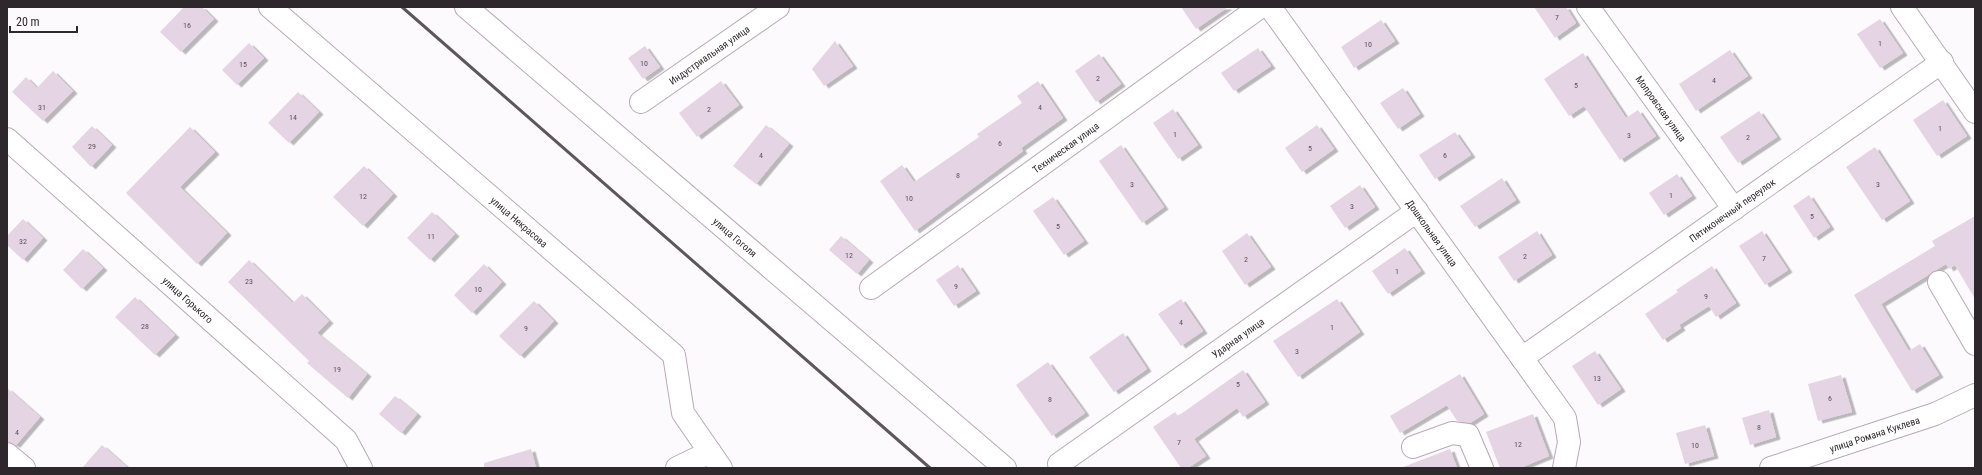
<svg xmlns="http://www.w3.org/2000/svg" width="1982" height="475" font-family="'Roboto Condensed',sans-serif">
	<defs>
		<filter id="shadow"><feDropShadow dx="4.5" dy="2.5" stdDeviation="0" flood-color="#0004"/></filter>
	</defs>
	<rect width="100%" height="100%" fill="#fdfafd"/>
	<g fill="#e5d4e4" filter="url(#shadow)">
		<polygon points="184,7 202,7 214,19 181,52 160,32"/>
		<polygon points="1181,7 1228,7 1196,29"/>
		<polygon points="1534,7 1566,7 1576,23 1555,38"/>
		<polygon points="1880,19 1903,53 1880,68 1857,34"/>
		<polygon points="1381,20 1395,41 1354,68 1341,47"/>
		<polygon points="835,41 853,66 824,86 812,69"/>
		<polygon points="249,43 264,58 237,85 222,70"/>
		<polygon points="645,46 660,67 643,79 628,58"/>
		<polygon points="1258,48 1271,66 1234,91 1221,73"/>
		<polygon points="1730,50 1748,76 1696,111 1679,84"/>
		<polygon points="1583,53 1626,118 1638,110 1656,136 1620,160 1584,106 1569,116 1544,79"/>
		<polygon points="1099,54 1121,84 1096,102 1075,71"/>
		<polygon points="53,71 73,91 43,121 12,92 26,77 37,88"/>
		<polygon points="721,81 739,105 697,137 679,113"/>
		<polygon points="1038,81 1063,118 1021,148 1023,151 915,231 880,181 902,165 914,182 979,137 977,134 1022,103 1017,96"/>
		<polygon points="1403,88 1420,114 1398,129 1380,103"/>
		<polygon points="298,92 319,112 289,143 268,123"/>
		<polygon points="1943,100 1967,136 1937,156 1913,120"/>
		<polygon points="1173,109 1198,145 1178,159 1153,123"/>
		<polygon points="1759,111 1777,137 1738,163 1720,137"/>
		<polygon points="766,125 789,144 756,184 733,166"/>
		<polygon points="1317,125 1334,149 1302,172 1285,148"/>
		<polygon points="92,126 112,145 91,167 72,147"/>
		<polygon points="190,127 215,152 180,187 227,233 197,264 126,193"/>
		<polygon points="1455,132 1471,155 1435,179 1419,155"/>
		<polygon points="1121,145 1164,207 1142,223 1099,161"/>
		<polygon points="1875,147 1910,201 1882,220 1846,167"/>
		<polygon points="364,166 393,194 363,226 333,197"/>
		<polygon points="1677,174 1692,196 1664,215 1649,193"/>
		<polygon points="1502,178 1516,200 1475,227 1460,206"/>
		<polygon points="1360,185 1375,207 1345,228 1330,206"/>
		<polygon points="1809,195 1830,227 1814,238 1793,206"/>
		<polygon points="1053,197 1084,241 1064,255 1033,211"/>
		<polygon points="432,212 455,234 430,260 407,238"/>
		<polygon points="1975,216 1975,299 1955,265 1949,269 1946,264 1881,304 1909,351 1920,344 1939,375 1912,391 1854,295 1935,246 1932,241"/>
		<polygon points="23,219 43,238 23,260 7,245 7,236"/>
		<polygon points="1537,231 1552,255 1514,281 1498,257"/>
		<polygon points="1762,231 1788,270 1765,285 1739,246"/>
		<polygon points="1247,233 1271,267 1245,285 1222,251"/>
		<polygon points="841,236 869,260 857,274 829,250"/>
		<polygon points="1405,248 1421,271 1388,294 1372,271"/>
		<polygon points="83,249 103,268 82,289 63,270"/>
		<polygon points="249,260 293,303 302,294 329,321 317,333 367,374 348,398 307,363 309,361 228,282"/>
		<polygon points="484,264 502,282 472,313 454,295"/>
		<polygon points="958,265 976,291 954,306 936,280"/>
		<polygon points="1712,266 1736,303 1716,317 1709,306 1679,325 1681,328 1663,340 1645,314 1678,292 1676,290"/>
		<polygon points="135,297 175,335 155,355 115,317"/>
		<polygon points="1181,299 1203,331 1181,346 1158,314"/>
		<polygon points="1337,299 1360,332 1298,377 1273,341"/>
		<polygon points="534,301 554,321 520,356 499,336"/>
		<polygon points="1123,333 1147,369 1114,392 1089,357"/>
		<polygon points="1595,351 1621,389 1598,405 1572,366"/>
		<polygon points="1048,362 1085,413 1052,436 1016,385"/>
		<polygon points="1243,370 1265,402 1243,417 1237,408 1194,439 1206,456 1188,468 1181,468 1153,427 1175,412 1178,416"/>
		<polygon points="1460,374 1484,414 1470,423 1457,421 1447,405 1400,433 1390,416"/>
		<polygon points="1841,375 1852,412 1818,421 1808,384"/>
		<polygon points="7,388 40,417 16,445 7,442"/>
		<polygon points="395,396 417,414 401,433 379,414"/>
		<polygon points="1769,410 1776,437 1750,445 1742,418"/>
		<polygon points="1533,414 1549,456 1520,468 1500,468 1486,432"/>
		<polygon points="1705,425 1714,456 1685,464 1676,433"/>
		<polygon points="102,445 128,468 82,468"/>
		<polygon points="531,449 536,468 484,468 484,463"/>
		<polygon points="1450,449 1457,468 1404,468 1403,467"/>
	</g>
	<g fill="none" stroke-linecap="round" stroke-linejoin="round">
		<g stroke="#b9a8b7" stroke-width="24">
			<g id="minor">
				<path id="s1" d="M270,7L674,355L683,413L721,468"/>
				<path id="s2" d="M466,7L1005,468"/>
				<path id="s3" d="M1270,7L1565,418L1569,442L1564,468"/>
				<path id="s4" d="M1588,7L1734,209"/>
				<polyline points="1902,7 1975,112"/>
				<path id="s5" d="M641,102L778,7"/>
				<path id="s6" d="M7,139L346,440L361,468"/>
				<polyline points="1939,282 1975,344"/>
				<path id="s7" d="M871,288L1260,7"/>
				<path id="s8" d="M1522,358L1942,62"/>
				<polyline points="1413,447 1452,433 1468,435 1482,468"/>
				<polyline points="7,454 24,468"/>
				<path id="s9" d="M1059,464L1417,211"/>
				<polyline points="677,468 710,452"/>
				<path id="s10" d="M1771,468L1935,414L1975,395"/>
			</g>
		</g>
		<use href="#minor" stroke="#fff" stroke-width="22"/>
		<polyline stroke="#5d575c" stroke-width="3" points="402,7 930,468"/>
	</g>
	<g text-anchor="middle" stroke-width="3.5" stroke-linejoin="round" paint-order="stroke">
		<g font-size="8" fill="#5c535b">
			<text x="1557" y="20">7</text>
			<text x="187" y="28">16</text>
			<text x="1880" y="46">1</text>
			<text x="1368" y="47">10</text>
			<text x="644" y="66">10</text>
			<text x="243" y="67">15</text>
			<text x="1098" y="81">2</text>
			<text x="1714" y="83">4</text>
			<text x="1576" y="88">5</text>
			<text x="42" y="110">31</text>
			<text x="1040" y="110">4</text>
			<text x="709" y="112">2</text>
			<text x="293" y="120">14</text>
			<text x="1940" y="131">1</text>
			<text x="1175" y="137">1</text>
			<text x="1629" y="138">3</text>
			<text x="1748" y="140">2</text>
			<text x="1000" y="146">6</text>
			<text x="92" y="149">29</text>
			<text x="1310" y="151">5</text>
			<text x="761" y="158">4</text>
			<text x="1445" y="158">6</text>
			<text x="958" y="178">8</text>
			<text x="1132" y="187">3</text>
			<text x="1878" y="187">3</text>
			<text x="1671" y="198">1</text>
			<text x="363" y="199">12</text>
			<text x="909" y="201">10</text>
			<text x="1352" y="209">3</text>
			<text x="1812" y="219">5</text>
			<text x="1058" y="229">5</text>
			<text x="431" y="239">11</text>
			<text x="23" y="244">32</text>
			<text x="849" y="258">12</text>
			<text x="1525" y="259">2</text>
			<text x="1764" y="261">7</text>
			<text x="1246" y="262">2</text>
			<text x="1397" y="274">1</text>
			<text x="249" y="284">23</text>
			<text x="956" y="289">9</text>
			<text x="478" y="292">10</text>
			<text x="1706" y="299">9</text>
			<text x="1181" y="325">4</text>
			<text x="145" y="329">28</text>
			<text x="1332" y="330">1</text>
			<text x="526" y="331">9</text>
			<text x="1297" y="354">3</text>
			<text x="337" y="372">19</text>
			<text x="1597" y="381">13</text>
			<text x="1238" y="387">5</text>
			<text x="1830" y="401">6</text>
			<text x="1050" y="402">8</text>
			<text x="1759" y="430">8</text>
			<text x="17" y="435">4</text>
			<text x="1179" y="445">7</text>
			<text x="1518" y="447">12</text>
			<text x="1695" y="448">10</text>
		</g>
		<g font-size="10" fill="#2e282d" stroke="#fdfafd">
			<text dy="4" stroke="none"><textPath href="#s5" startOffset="83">Индустриальная улица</textPath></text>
			<text dy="4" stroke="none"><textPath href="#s4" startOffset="125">Мопровская улица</textPath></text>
			<text dy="4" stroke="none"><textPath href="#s7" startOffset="240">Техническая улица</textPath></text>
			<text dy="4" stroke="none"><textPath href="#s8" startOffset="257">Пятиконечный переулок</textPath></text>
			<text dy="4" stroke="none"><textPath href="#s1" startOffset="329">улица Некрасова</textPath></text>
			<text dy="4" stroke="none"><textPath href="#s3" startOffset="278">Дошкольная улица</textPath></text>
			<text dy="4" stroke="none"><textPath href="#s2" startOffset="354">улица Гоголя</textPath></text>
			<text dy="4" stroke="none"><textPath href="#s6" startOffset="242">улица Горького</textPath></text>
			<text dy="4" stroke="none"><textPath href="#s9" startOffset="219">Ударная улица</textPath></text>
			<text dy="4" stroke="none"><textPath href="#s10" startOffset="109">улица Романа Куклева</textPath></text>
		</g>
	</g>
	<rect width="1982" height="475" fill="none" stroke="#2e282d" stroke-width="16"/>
	<path d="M10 26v6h67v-6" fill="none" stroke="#2e282d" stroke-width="2"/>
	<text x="16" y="26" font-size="12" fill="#2e282d" stroke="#fdfafd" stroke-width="3" paint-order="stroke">20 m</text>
</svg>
